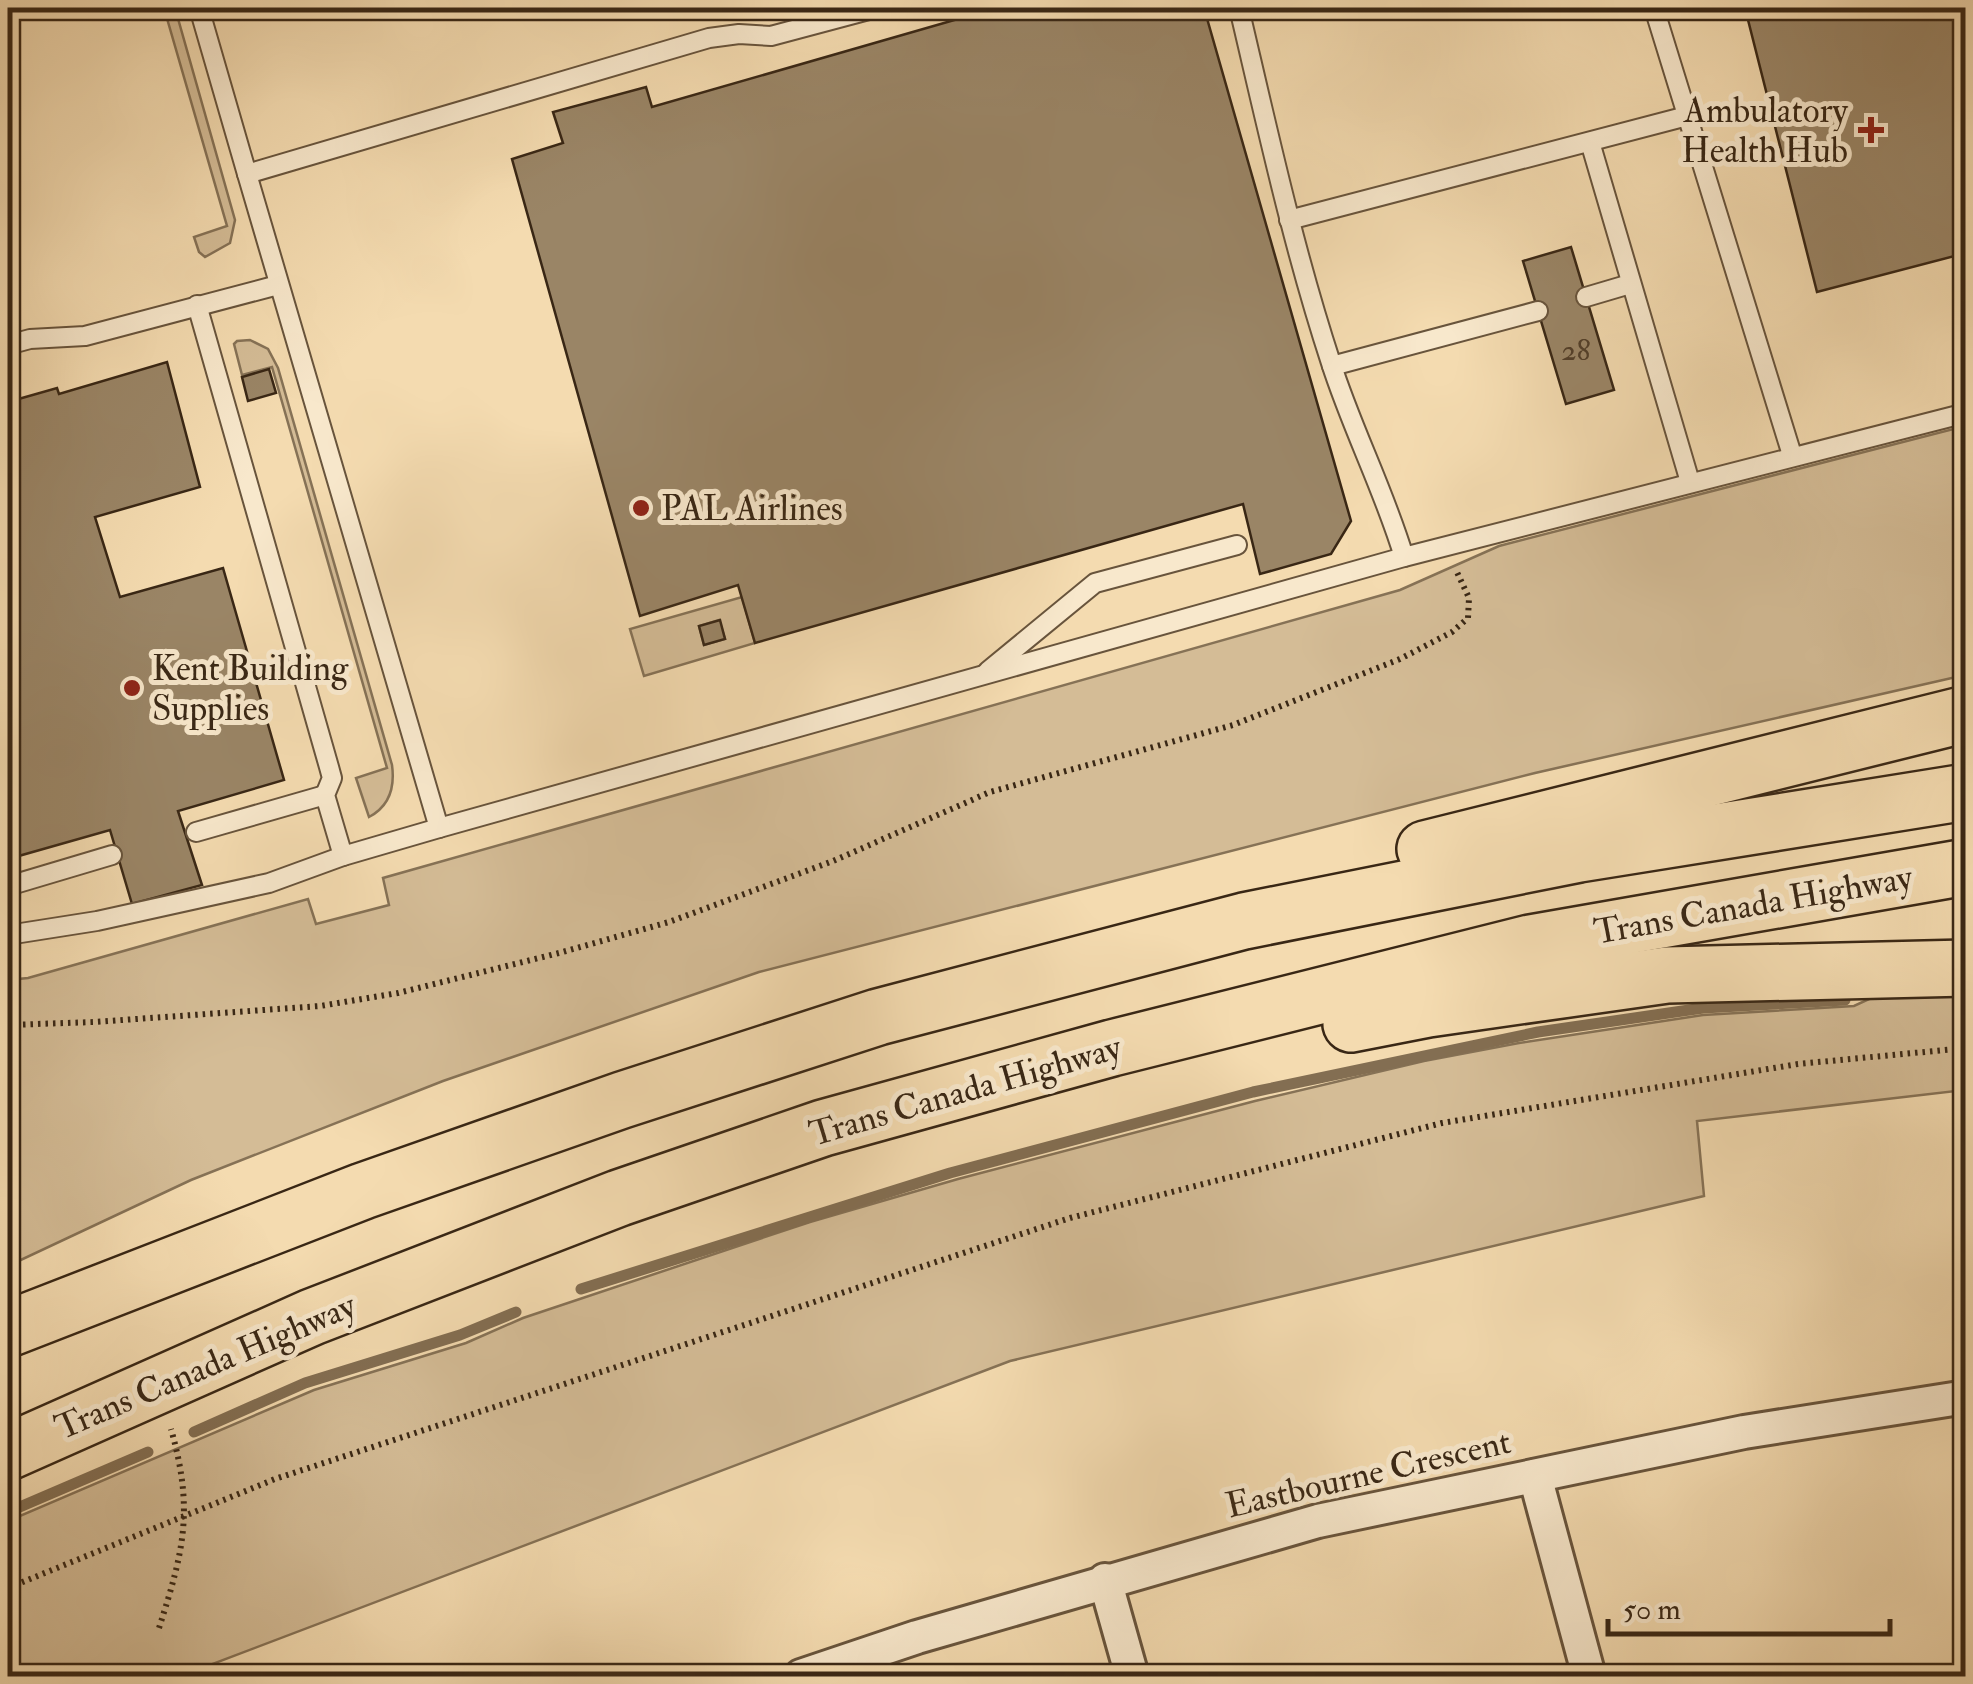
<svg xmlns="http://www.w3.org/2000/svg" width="1973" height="1684" font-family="'IM FELL Double Pica',serif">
	<rect width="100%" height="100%" fill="#f4dbb0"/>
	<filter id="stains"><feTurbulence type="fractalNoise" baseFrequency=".002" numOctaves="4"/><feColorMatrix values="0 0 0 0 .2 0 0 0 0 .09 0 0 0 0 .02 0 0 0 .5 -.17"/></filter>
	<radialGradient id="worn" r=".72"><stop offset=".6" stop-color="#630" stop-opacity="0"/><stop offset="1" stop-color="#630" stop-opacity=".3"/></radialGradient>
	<g fill="#d4bc96" stroke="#867256" stroke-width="2.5" fill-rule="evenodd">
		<polygon points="164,8 175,8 235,220 230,243 205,257 199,252 194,237 227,226"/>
		<path d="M250,340L268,349L278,368L392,765C395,787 390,806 369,817L356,778L387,768L272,367L242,375L234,344L237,341Z"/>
		<polygon points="1965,426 1965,675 1535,773 759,972 443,1081 191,1180 8,1266 8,980 28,978 308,899 316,924 389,905 383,878 1400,590 1499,546"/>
		<path d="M742,597L755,643L644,676L630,629ZM719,620L725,639L704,645L699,626Z"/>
		<polygon points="1893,988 1965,989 1965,1090 1697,1121 1704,1196 1010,1361 181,1676 8,1676 8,1521 314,1390 466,1343 523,1318 810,1222 958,1179 1255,1101 1424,1061 1519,1043 1703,1015 1854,1006"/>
	</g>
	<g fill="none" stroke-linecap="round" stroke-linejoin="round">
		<g stroke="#836e52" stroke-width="11">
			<polyline points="581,1289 950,1173 1253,1092 1538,1032 1703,1008 1845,1000"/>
			<polyline points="194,1432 305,1383 460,1335 516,1312"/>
			<polyline points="8,1512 148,1452"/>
		</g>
	</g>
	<g fill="#9a8566" stroke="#392715" stroke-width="2.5">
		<polygon points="996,8 1204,8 1351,521 1331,554 1260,574 1243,504 755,643 738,585 640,616 512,159 563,143 553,112 646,87 652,107"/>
		<polygon points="1745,8 1966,8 1966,253 1817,292"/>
		<polygon points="1571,247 1614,390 1566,404 1523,261"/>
		<polygon points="167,362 200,487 95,517 120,597 223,568 284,780 178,811 202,885 132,904 110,830 8,859 8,402 57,388 59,394"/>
		<polygon points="269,369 276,393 248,401 242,377"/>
		<polygon points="720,620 725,639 704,645 699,626"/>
	</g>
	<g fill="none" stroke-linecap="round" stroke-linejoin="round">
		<g stroke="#68543c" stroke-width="22">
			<g id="service">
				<polyline points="199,8 247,174 709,38 739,34 771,36 876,8"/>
				<path d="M1239,8C1267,127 1293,247 1331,363C1352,429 1384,490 1404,557"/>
				<polyline points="1654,8 1792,455"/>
				<polyline points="1590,142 1690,482"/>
				<polyline points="247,174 439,828"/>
				<polyline points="1289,220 1687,116"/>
				<polyline points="1586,297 1630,284"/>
				<polyline points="197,305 329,767 332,778 325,795 343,856"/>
				<polyline points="8,345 30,339 85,336 278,285"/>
				<polyline points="1332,366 1538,311"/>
				<polyline points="988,671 1095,583 1237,545"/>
				<polyline points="196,832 325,795"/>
				<polyline points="8,886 112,855"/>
				<polyline points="8,935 97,921 269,883 343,856 439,828 1404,557 1966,413"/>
			</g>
		</g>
		<g stroke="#68543c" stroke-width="38">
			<g id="minor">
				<polyline points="1535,1476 1589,1676"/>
				<polyline points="1105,1580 1132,1676"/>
				<polyline points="801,1676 917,1637 1318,1521 1744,1432 1966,1397"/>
			</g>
		</g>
		<g stroke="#392715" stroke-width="60">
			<g id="motorway">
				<polyline points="1425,849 1966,714"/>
				<polyline points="1351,1024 1428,1009 1667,975 1966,968"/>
				<polyline points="8,1329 363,1191 622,1100 878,1017 1244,921 1579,854 1966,792"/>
				<polyline points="8,1452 312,1317 619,1198 823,1128 1112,1048 1530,943 1966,867"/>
			</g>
		</g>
		<g stroke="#392715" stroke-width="6" stroke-dasharray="2.5 5" stroke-linecap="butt">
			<polyline points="8,1025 94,1022 320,1006 398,993 559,953 669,922 833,861 990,792 1233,725 1400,659 1452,632 1468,618 1469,598 1456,570"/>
			<polyline points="8,1588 275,1479 1070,1218 1442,1123 1798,1064 1966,1048"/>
			<path d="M159,1628C184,1550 194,1510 171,1429"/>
		</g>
		<use href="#service" stroke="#f8e8cc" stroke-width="18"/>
		<use href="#minor" stroke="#f8e8cc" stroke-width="32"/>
		<use href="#motorway" stroke="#f4dbb0" stroke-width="55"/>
	</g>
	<g fill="#8f2418" stroke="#f8e8cc" stroke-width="4">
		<path d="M1866 115h10v10h10v10h-10v10h-10v-10h-10v-10h10z"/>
		<circle cx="641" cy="508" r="10"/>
		<circle cx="132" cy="688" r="10"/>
	</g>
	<g text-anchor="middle" stroke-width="10" stroke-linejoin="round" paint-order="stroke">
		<g font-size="30" fill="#513e29">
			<text x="1576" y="360">28</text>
		</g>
		<g font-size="35" fill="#392715" stroke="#f8e8cc" text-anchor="start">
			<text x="1848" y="122" text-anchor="end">Ambulatory<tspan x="1848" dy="40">Health Hub</tspan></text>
			<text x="661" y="520">PAL Airlines</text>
			<text x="152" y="680">Kent Building<tspan x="152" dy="40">Supplies</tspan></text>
		</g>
		<g font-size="35" fill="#392715" stroke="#f8e8cc">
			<text transform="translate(1753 904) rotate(-10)" y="12">Trans Canada Highway</text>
			<text transform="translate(965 1090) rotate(-16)" y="12">Trans Canada Highway</text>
			<text transform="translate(205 1366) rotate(-23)" y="12">Trans Canada Highway</text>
			<text transform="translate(1368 1473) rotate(-13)" y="12">Eastbourne Crescent</text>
		</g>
	</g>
	<rect width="1973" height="1684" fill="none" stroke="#f4dbb0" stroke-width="40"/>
	<rect x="10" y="10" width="1953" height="1664" fill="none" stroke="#392715" stroke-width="5"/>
	<rect x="20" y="20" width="1933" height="1644" fill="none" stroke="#392715" stroke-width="2.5"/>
	<path d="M1608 1619v15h282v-15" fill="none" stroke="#392715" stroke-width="5"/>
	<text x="1623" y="1619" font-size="30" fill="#392715" stroke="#f8e8cc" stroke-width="8" paint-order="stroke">50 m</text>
	<rect width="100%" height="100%" filter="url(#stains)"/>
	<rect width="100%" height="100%" fill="url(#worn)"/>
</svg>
